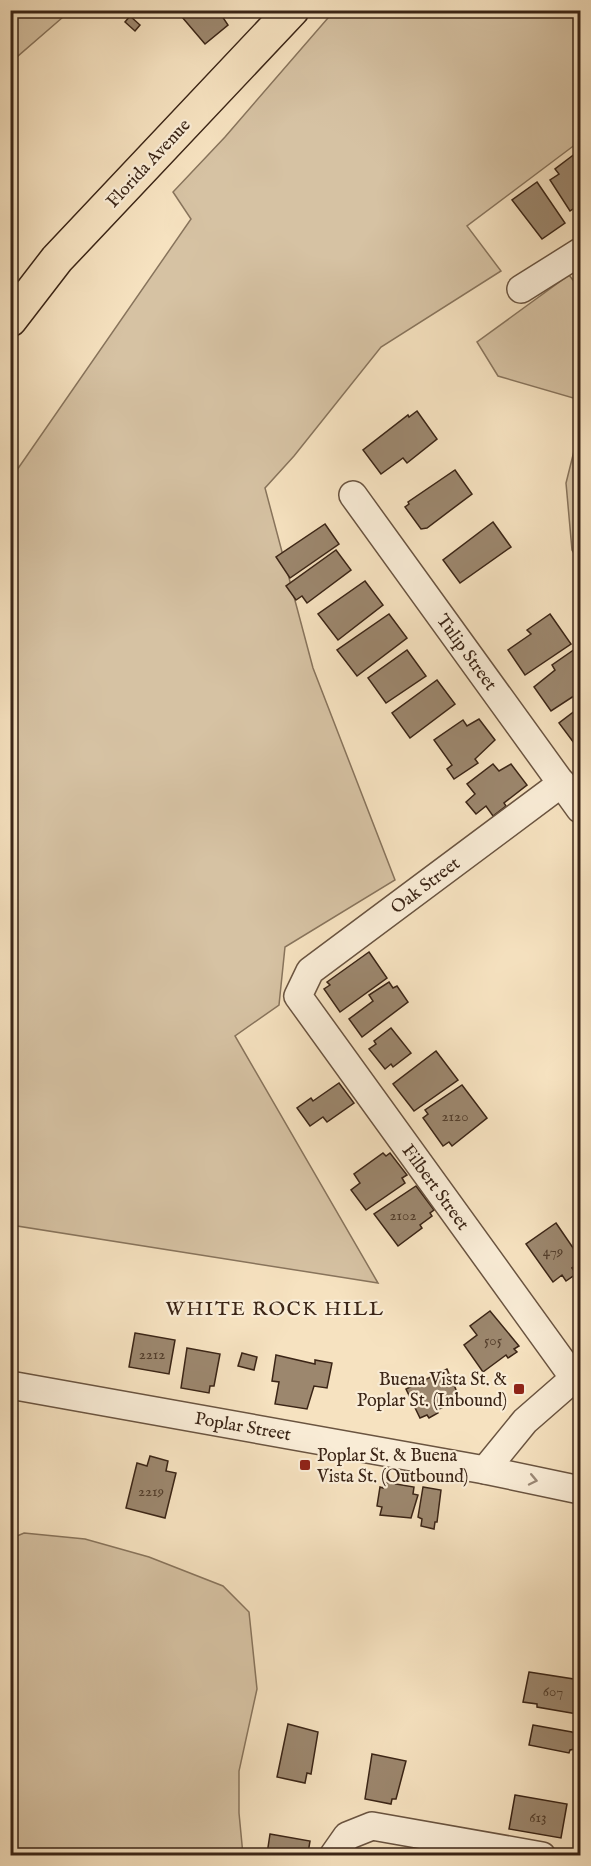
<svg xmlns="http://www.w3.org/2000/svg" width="591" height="1866" font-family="'IM FELL English',serif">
	<rect width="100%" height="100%" fill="#f6e2c0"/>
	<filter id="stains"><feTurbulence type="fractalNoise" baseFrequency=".00333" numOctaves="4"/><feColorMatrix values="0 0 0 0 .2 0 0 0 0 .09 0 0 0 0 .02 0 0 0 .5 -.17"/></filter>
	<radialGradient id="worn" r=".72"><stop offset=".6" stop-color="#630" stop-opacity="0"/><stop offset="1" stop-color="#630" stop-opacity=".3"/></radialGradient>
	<g fill="#d6c2a3" stroke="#88745c" stroke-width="1.5">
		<polygon points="11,10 70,10 70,11 11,62"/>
		<polygon points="334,11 580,11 580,141 467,226 501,271 381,347 294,456 265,488 313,668 395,880 285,947 279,1005 235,1036 378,1283 11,1225 10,480 191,219 173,192 225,137"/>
		<polygon points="569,275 580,289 580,419 577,399 498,376 477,342"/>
		<polygon points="580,427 580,564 572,550 566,483"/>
		<polygon points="24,1533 85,1539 149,1557 223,1586 249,1612 257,1689 239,1771 239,1813 243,1855 11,1855 10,1539"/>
	</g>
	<g fill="#9c876e" stroke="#3b2516" stroke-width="1.5">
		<polygon points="176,10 218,10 228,25 205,44"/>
		<polygon points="130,16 140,25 135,31 125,22"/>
		<polygon points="576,153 580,159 580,204 570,211 550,180 559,174 555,169"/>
		<polygon points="537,182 565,223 542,239 512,200"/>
		<polygon points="417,411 437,439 407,463 403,458 381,474 363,450 408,415 409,417"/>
		<polygon points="455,470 472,494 427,528 421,529 405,507 409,504 408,502"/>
		<polygon points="493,522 511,547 460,583 443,560"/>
		<polygon points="325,524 339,544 290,578 276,557"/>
		<polygon points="336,550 351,570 307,603 302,596 296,600 286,586"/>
		<polygon points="365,581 383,605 338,640 318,614"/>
		<polygon points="389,614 407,638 357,676 337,650"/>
		<polygon points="550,614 571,644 525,675 508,650 531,634 527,630"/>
		<polygon points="575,649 580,656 580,692 551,711 534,687 555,670 552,665"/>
		<polygon points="407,650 426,676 386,703 368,678"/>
		<polygon points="437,680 455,704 410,738 392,713"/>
		<polygon points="580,707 580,745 577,747 559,723"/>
		<polygon points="479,719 495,740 475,759 478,763 454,779 447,769 452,765 434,740 463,720 467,726"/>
		<polygon points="493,764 499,771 511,764 527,785 504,803 506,806 493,816 486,806 476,814 466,802 475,794 467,784"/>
		<polygon points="369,952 387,978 340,1012 324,989 330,985 327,982"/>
		<polygon points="389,982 393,988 397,986 408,1002 362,1037 349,1019 373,1001 369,995"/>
		<polygon points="391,1028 411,1053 393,1067 391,1064 385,1069 369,1049 376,1044 374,1041"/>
		<polygon points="436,1051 458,1080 414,1111 393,1084"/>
		<polygon points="339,1083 354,1103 327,1122 323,1117 310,1126 297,1108 311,1098 313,1101"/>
		<polygon points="462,1085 487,1118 452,1146 449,1142 443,1146 423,1118 428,1114 425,1110"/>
		<polygon points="383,1153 386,1156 390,1153 407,1175 402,1178 405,1183 366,1210 351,1190 360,1183 354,1174"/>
		<polygon points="416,1186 434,1210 430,1213 432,1216 420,1225 422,1228 398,1246 374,1214"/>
		<polygon points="556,1223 580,1258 580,1262 572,1268 576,1274 566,1281 562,1275 553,1282 526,1244"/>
		<polygon points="490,1311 519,1346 514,1349 517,1352 508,1358 506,1355 483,1372 464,1345 477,1335 470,1326"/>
		<polygon points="135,1333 175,1340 169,1374 129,1367"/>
		<polygon points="187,1348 220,1354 214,1386 210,1386 209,1393 181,1388"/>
		<polygon points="242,1353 257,1357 254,1370 238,1366"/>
		<polygon points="276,1355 315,1364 315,1360 332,1363 327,1388 314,1386 307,1409 275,1404 279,1382 272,1381"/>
		<polygon points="447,1369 460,1399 437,1410 438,1413 429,1418 427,1415 420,1418 406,1389"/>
		<polygon points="150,1456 168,1461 166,1471 176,1473 165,1518 126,1508 137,1463 147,1466"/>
		<polygon points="384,1482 414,1487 413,1494 418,1495 411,1518 380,1515 382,1507 377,1506 380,1487 383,1488"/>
		<polygon points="423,1487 441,1490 437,1522 435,1522 434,1529 421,1526 422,1519 418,1517"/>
		<polygon points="529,1672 580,1680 580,1712 577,1714 537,1707 537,1704 523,1702"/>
		<polygon points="288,1724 318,1732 311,1774 307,1773 305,1783 277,1777"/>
		<polygon points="533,1725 572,1732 577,1735 575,1749 570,1750 569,1753 529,1745"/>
		<polygon points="372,1754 406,1761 396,1799 392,1799 391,1804 365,1799"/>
		<polygon points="515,1795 567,1804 561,1838 509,1829"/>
		<polygon points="270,1834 310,1841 308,1853 312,1856 267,1854"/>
	</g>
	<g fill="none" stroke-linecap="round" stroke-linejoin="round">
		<g stroke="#6a5440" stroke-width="30">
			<g id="minor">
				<polyline points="521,289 580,252"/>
				<polyline points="353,495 580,809"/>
				<polyline points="562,783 310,971 298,996 574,1378"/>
				<polyline points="10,1385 485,1470 580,1490"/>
				<polyline points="485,1470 525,1421 580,1373"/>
				<polyline points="333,1856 347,1836 372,1826 542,1856"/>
			</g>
		</g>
		<g stroke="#3b2516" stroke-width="36">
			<polyline id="major" points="10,320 57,259 292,10"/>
		</g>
		<use href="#minor" stroke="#f9ecd6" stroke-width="27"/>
		<use href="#major" stroke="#f6e2c0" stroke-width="33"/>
	</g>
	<defs><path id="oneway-chevron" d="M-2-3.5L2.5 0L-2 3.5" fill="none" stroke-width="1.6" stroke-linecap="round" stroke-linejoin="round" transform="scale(1.5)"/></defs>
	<use stroke="#9a8876" href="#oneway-chevron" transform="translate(533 1480) rotate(12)"/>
	<g fill="#8f2418" stroke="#f9ecd6" stroke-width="2">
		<rect x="513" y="1383" width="12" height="12" rx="3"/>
		<rect x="299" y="1459" width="12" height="12" rx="3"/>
	</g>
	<g text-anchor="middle" stroke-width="4.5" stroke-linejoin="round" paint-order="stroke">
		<g font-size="15" fill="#533e2c">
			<text x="455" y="1121">2120</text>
			<text x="403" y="1220">2102</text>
			<text x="553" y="1256">479</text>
			<text x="493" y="1345">505</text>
			<text x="152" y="1359">2212</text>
			<text x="151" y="1496">2219</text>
			<text x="553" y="1696">607</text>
			<text x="538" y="1822">613</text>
		</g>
		<g font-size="18" fill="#3b2516" stroke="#f9ecd6">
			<text transform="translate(148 163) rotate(-47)" y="6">Florida Avenue</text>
			<text transform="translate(467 652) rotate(54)" y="6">Tulip Street</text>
			<text transform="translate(425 885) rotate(-37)" y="6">Oak Street</text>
			<text transform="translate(436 1187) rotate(54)" y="6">Filbert Street</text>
			<text transform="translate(243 1426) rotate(10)" y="6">Poplar Street</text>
		</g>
		<g font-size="18" fill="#3b2516" stroke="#f9ecd6" text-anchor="end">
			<text x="507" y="1385">Buena Vista St. &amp;<tspan x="507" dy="21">Poplar St. (Inbound)</tspan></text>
			<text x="317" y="1461" text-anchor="start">Poplar St. &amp; Buena<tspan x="317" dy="21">Vista St. (Outbound)</tspan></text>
		</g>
		<g font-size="20" letter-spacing="1.5" fill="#3b2516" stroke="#f9ecd6">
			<text x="275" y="1315">WHITE ROCK HILL</text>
		</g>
	</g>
	<rect width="591" height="1866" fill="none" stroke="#f6e2c0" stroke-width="36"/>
	<rect x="12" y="12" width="567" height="1842" fill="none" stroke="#3b2516" stroke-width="3"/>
	<rect x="18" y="18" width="555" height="1830" fill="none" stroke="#3b2516" stroke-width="1.5"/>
	<rect width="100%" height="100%" filter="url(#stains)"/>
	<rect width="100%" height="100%" fill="url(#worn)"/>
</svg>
